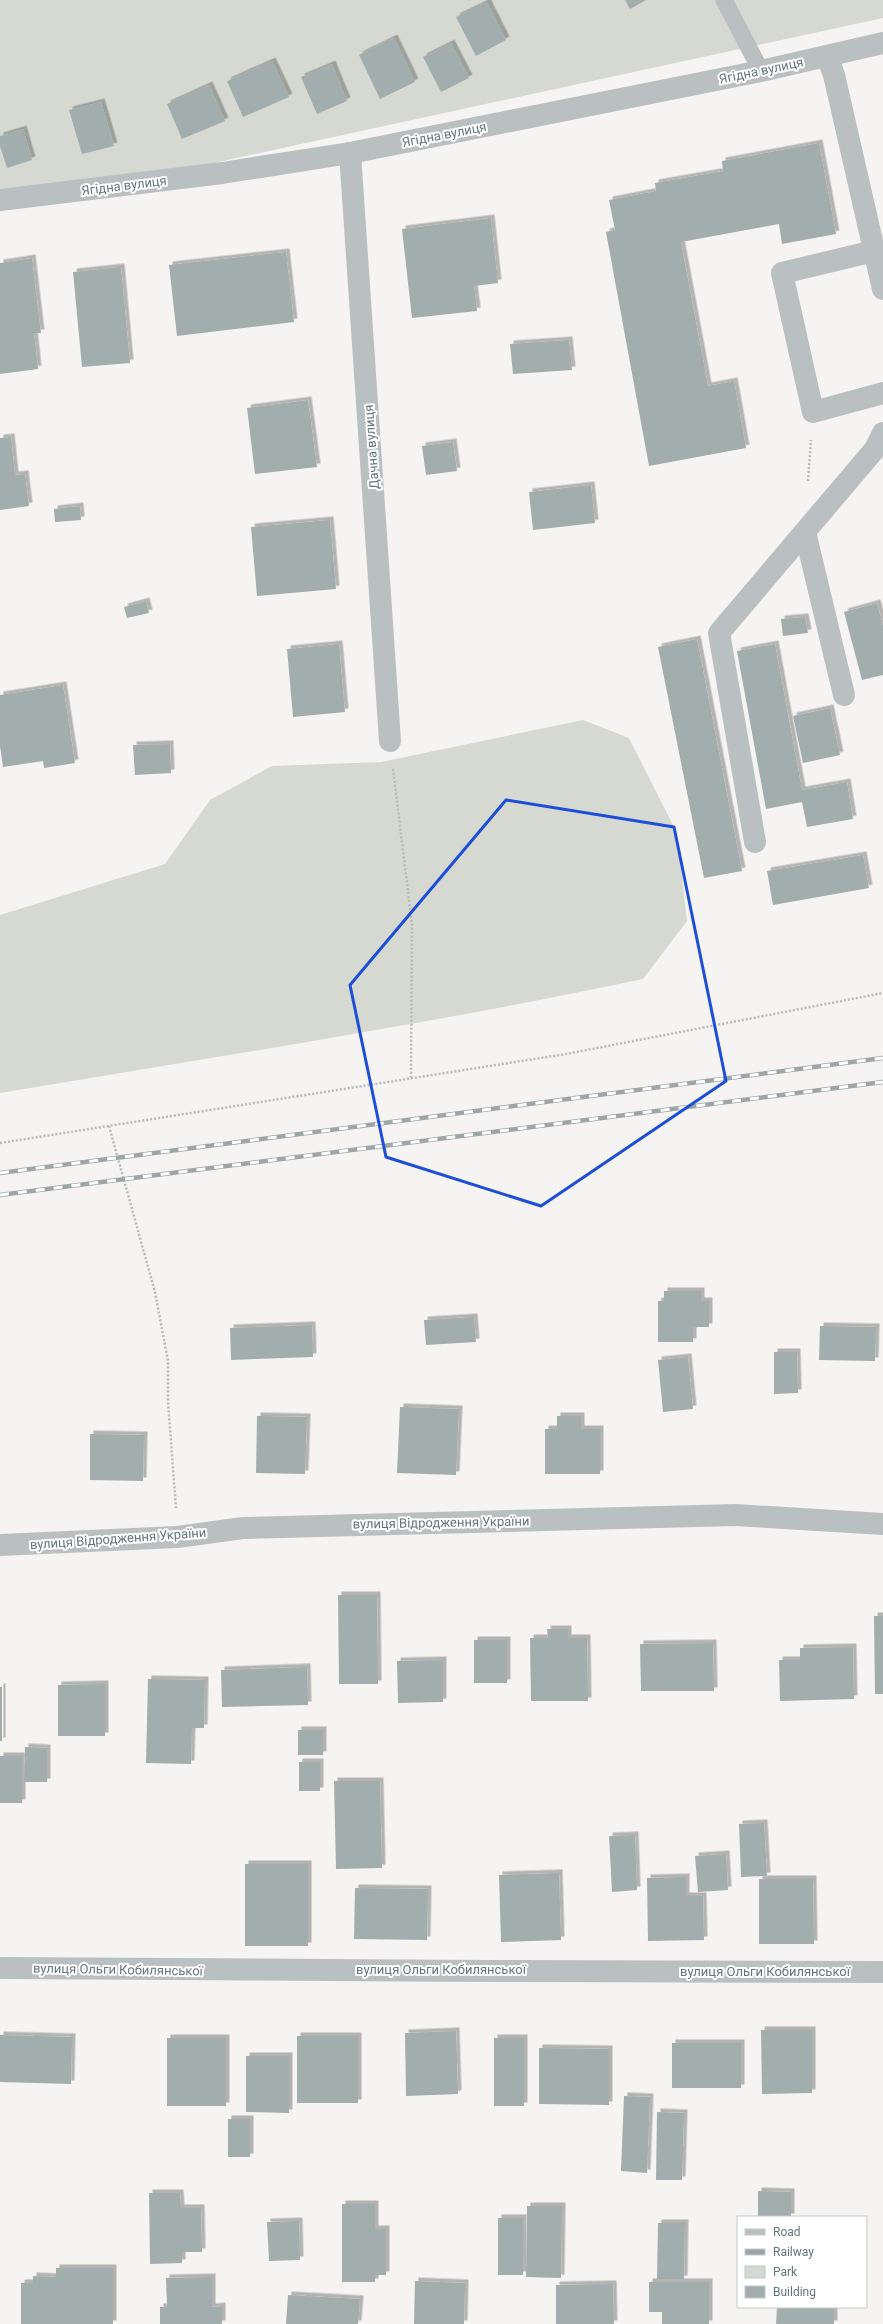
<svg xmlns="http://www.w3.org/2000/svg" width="883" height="2324" font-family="Roboto,sans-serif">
	<defs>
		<filter id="shadow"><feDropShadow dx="3.5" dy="-3.5" stdDeviation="0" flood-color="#0004"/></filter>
	</defs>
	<rect width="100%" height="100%" fill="#f5f4f2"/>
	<g fill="#d6d9d1">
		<polygon points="0,0 883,0 883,18 163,174 0,189"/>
		<path d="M583,720L629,738L677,833L687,921L643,979C430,1024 215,1057 0,1093V915L165,864L210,800L272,766L381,762Z"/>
	</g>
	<g fill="#a2adae" filter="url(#shadow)">
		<polygon points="625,0 646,0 630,9"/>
		<polygon points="487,2 506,40 476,56 456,17"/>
		<polygon points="394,38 415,82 380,99 359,55"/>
		<polygon points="451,43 469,78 441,92 423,57"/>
		<polygon points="272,61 289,97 243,117 227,81"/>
		<polygon points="332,64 347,101 317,114 301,77"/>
		<polygon points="209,85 225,121 182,139 167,104"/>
		<polygon points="101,102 114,146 82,154 69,110"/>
		<polygon points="23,129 32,160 7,168 0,146 0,136"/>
		<polygon points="819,143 836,234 782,244 779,224 681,242 708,386 734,381 746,448 649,466 606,232 615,230 609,200 656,191 655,183 723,171 722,161"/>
		<polygon points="491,218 498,283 474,286 477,311 412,318 402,229"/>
		<polygon points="286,252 294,322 177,336 169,265"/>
		<polygon points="32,258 41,333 34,333 38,369 0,374 0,263"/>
		<polygon points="121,267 130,363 82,367 73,272"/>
		<polygon points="569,340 572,370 513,374 510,344"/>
		<polygon points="308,400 317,467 255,474 247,408"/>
		<polygon points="11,437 15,475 25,474 29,506 0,510 0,438"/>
		<polygon points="453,442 457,471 426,475 422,446"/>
		<polygon points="591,485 595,523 533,530 529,492"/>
		<polygon points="80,506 81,520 55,522 54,509"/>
		<polygon points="330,520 336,589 257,596 251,527"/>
		<polygon points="146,601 149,613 127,618 124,607"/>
		<polygon points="877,603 883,626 883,675 862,680 844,612"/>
		<polygon points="805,617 808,633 783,636 781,619"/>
		<polygon points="697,639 742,871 704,878 658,647"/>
		<polygon points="339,644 345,712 293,717 287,649"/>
		<polygon points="775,644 802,790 847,782 853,819 807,827 802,802 766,809 737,651"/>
		<polygon points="63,685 75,763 44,768 43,761 3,767 0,746 0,695"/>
		<polygon points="830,708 840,755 803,763 793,716"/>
		<polygon points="170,744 171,773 135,775 133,745"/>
		<polygon points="863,855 869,888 773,905 767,871"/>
		<polygon points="664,1291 701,1291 701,1301 709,1301 709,1327 693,1327 693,1342 658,1342 658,1301 664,1301"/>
		<polygon points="474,1317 476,1342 426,1345 424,1320"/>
		<polygon points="312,1325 313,1357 231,1360 230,1328"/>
		<polygon points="820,1326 876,1327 875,1361 819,1360"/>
		<polygon points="774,1352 797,1352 798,1393 774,1394"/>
		<polygon points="688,1357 693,1409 663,1412 658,1360"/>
		<polygon points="400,1407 459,1409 456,1475 397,1473"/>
		<polygon points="257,1416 307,1417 305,1474 256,1473"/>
		<polygon points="557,1416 581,1416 581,1429 600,1429 600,1474 545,1474 545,1429 557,1429"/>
		<polygon points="90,1434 144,1435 143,1481 90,1480"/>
		<polygon points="338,1595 377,1595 378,1684 339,1684"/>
		<polygon points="874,1616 883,1616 883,1694 875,1694"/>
		<polygon points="547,1629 568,1629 568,1638 587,1638 588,1701 531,1701 530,1638 548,1638"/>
		<rect x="474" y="1640" width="33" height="43"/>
		<polygon points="713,1643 714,1691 641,1691 640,1644"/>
		<polygon points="853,1647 854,1699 780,1701 779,1660 800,1660 800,1648"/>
		<polygon points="443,1660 443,1702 398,1703 397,1661"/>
		<polygon points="307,1667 308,1705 222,1707 221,1670"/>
		<polygon points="148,1679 205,1680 204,1728 192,1728 191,1764 146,1763"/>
		<polygon points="105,1684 105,1736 58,1736 58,1685"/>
		<rect x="0" y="1687" width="2" height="54"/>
		<rect x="298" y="1730" width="25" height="25"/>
		<polygon points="25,1747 47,1748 47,1782 24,1782"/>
		<rect x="0" y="1756" width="22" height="47"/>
		<rect x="299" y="1762" width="21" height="29"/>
		<polygon points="334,1781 380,1781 382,1868 336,1869"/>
		<polygon points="764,1823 767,1876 741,1877 739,1824"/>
		<polygon points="635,1835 637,1890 612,1892 609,1836"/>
		<polygon points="726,1854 728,1890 698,1892 695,1856"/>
		<rect x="245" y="1864" width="63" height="82"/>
		<polygon points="559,1873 561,1940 501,1942 499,1875"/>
		<polygon points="686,1877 686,1896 703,1896 704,1940 648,1941 647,1878"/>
		<polygon points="759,1879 813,1879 814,1944 759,1944"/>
		<polygon points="355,1888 428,1889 427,1940 354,1939"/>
		<polygon points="761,2030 812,2030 812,2093 762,2094"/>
		<polygon points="456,2031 458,2094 406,2096 405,2033"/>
		<polygon points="0,2035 72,2037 71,2084 0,2082"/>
		<rect x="297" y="2036" width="61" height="67"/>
		<rect x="167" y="2038" width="59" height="68"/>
		<rect x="494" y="2038" width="30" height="68"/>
		<rect x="672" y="2043" width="69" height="45"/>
		<polygon points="539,2048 609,2049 609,2105 539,2104"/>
		<polygon points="246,2056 289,2056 289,2113 246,2112"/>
		<polygon points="624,2096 650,2097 647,2173 621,2171"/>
		<polygon points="657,2112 684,2113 682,2180 656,2180"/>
		<rect x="228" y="2119" width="22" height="38"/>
		<polygon points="758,2191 791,2192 791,2217 758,2217"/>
		<polygon points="149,2193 180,2193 181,2208 201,2208 202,2252 182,2252 182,2263 150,2264"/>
		<polygon points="342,2204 375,2204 375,2229 386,2229 386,2275 375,2275 375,2282 342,2282"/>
		<polygon points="527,2206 562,2206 561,2278 526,2277"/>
		<rect x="498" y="2218" width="25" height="57"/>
		<polygon points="299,2221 300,2260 269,2261 267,2222"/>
		<polygon points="658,2223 685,2223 684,2279 657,2279"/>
		<polygon points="56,2268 113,2268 113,2324 21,2324 21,2283 33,2283 33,2276 56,2277"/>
		<polygon points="212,2277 212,2307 222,2306 222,2324 160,2324 160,2307 167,2307 166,2278"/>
		<polygon points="415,2281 465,2283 464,2324 414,2324"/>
		<polygon points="649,2282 709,2282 709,2324 662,2324 662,2312 649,2312"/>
		<polygon points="613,2284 614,2324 556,2324 556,2285"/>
		<polygon points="288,2295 360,2299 358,2324 286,2324"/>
		<polygon points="777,2307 834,2307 834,2324 776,2324"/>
	</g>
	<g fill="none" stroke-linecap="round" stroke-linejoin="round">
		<g stroke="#b6babb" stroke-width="2.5" stroke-dasharray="2 2" stroke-linecap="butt">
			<polyline points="808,481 811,440"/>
			<polyline points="393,769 412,924 411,1079"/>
			<polyline points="109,1126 155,1292 168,1361 168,1402 176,1508"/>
			<polyline points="0,1143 566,1054 883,993"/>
		</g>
		<polyline stroke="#bac0c1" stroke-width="17" points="724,0 761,71"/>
		<g stroke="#bac0c1" stroke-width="22">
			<polyline points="827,56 834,75 883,289"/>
			<polyline points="350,153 390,741"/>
			<polyline points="0,200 222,173 350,153 761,71 883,43"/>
			<polyline points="874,251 782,273 813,412 883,393"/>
			<polyline points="805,532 844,695"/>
			<polyline points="755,842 719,633 875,449 883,433"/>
			<path d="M0,1968C294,1972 589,1970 883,1972"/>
		</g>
		<polyline stroke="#bac0c1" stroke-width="22" points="0,1545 177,1537 243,1528 735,1515 883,1524"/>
		<g stroke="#9ca5a7" stroke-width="4.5">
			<g id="rail">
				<polyline points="0,1173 883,1058"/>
				<polyline points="0,1195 883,1082"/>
			</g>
		</g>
		<use href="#rail" stroke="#fff" stroke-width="3" stroke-dasharray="9" stroke-linecap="butt"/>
	</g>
	<path fill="none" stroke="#1d4ed8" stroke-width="3" stroke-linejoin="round" d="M506,800L674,827L726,1081L541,1206L386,1157L350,985Z"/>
	<g text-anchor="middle" stroke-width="4" stroke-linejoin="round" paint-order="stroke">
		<g font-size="13" fill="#63777a" stroke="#fff">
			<text transform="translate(761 70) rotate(-12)" y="5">Ягідна вулиця</text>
			<text transform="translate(444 134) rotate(-11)" y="5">Ягідна вулиця</text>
			<text transform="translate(124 185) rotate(-7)" y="5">Ягідна вулиця</text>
			<text transform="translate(371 447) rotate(-94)" y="5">Дачна вулиця</text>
			<text transform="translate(441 1522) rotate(-1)" y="5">вулиця Відродження України</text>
			<text transform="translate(118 1538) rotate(-4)" y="5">вулиця Відродження України</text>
			<text transform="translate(118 1969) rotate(1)" y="5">вулиця Ольги Кобилянської</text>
			<text x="441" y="1974">вулиця Ольги Кобилянської</text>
			<text x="765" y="1976">вулиця Ольги Кобилянської</text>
		</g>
	</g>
	<rect x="737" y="2216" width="130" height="92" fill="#ffffff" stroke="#c1c9ca"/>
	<rect x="745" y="2229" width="20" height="6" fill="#bac0c1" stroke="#c1c9ca"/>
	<text x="773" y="2236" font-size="12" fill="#63777a">Road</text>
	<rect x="745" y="2249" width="20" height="6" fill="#9ca5a7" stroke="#c1c9ca"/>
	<text x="773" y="2256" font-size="12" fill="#63777a">Railway</text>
	<rect x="745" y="2266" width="20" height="12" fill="#d6d9d1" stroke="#c1c9ca"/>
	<text x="773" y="2276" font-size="12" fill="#63777a">Park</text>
	<rect x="745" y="2286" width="20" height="12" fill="#a2adae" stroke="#c1c9ca"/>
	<text x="773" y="2296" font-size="12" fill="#63777a">Building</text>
</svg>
